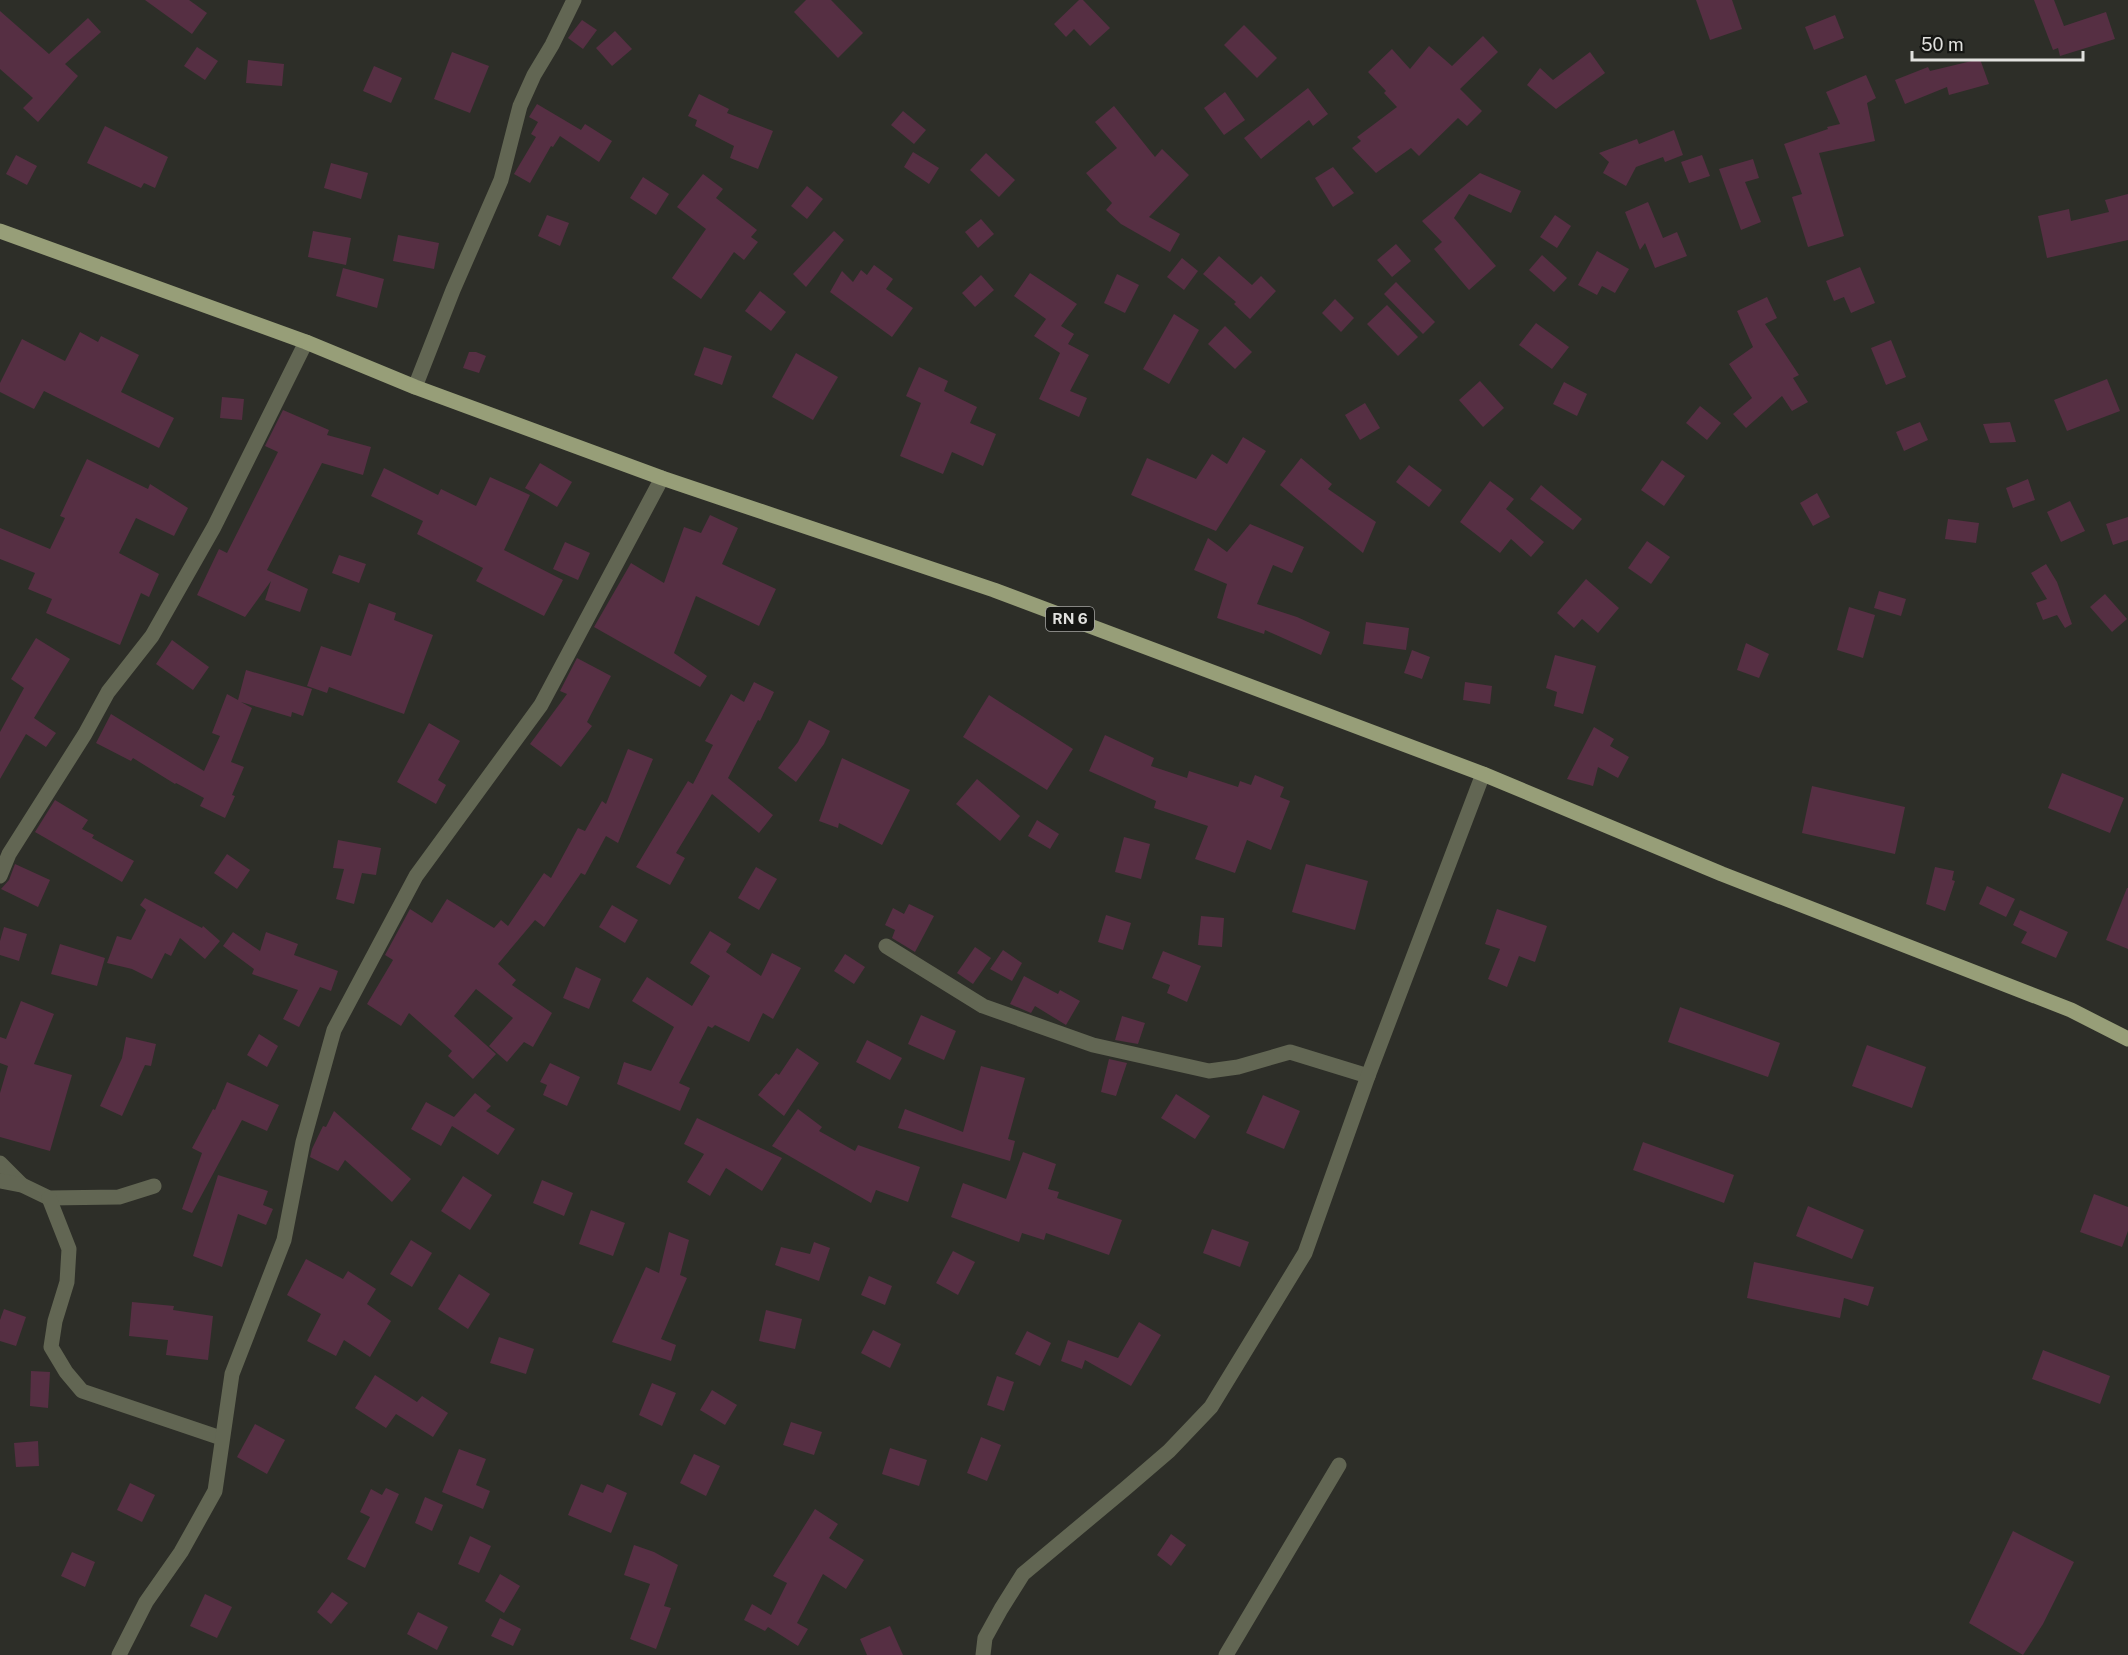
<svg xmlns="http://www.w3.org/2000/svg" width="2128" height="1655" font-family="'Public Sans',sans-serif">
	<rect width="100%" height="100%" fill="#2d2e28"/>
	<g fill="#562f43">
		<polygon points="145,0 189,0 207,13 192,34"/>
		<polygon points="806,0 831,0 863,33 838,58 794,12"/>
		<polygon points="1079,0 1083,0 1110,28 1090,46 1074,29 1066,37 1054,24"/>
		<polygon points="1696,0 1732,0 1742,29 1710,40"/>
		<polygon points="2034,0 2054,0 2064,26 2106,12 2115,39 2060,56 2058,48 2053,50"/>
		<polygon points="0,11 49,54 88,18 101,32 65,64 78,76 38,122 23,108 33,98 0,69"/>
		<polygon points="1835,15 1844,38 1814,50 1805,27"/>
		<polygon points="582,20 597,30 583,49 568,38"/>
		<polygon points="1244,25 1277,58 1257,78 1224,45"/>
		<polygon points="615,31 632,49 612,66 596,48"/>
		<polygon points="1483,36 1498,52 1460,89 1482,111 1467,126 1458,118 1419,156 1411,148 1376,173 1352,148 1361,141 1357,137 1397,107 1384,93 1386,91 1368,72 1392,49 1410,69 1429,46 1452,66"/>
		<polygon points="197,47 218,61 205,80 184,66"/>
		<polygon points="452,52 489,66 470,113 434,99"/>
		<polygon points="1590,52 1605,73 1556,109 1527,85 1540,68 1553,80"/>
		<polygon points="1980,59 1989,84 1949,95 1947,87 1905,104 1895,80 1928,67 1930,71"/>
		<polygon points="248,60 284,64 282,86 246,83"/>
		<polygon points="374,66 402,78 391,103 363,91"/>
		<polygon points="1866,75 1876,98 1867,103 1875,141 1819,153 1844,236 1808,247 1792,197 1802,194 1784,144 1828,129 1827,127 1840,124 1826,92"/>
		<polygon points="1308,88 1328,114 1313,126 1309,120 1261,159 1244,138"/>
		<polygon points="1225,92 1245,120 1224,135 1204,108"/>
		<polygon points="699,94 729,109 727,113 773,131 758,169 730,158 734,146 695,126 697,120 688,116"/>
		<polygon points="537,104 581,130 585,124 612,141 599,162 560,136 553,147 551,146 530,183 514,174 536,137 531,134 538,122 529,117"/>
		<polygon points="1114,106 1155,157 1162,149 1189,175 1149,217 1180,234 1170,252 1121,224 1106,210 1112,203 1086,173 1117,148 1095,122"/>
		<polygon points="903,111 926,130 914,144 891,125"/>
		<polygon points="105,126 168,157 155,188 144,183 141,188 87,163"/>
		<polygon points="1674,130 1683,155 1665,162 1663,157 1636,167 1626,186 1603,173 1609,162 1599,153 1637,139 1639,144"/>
		<polygon points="913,152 939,168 929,184 904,167"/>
		<polygon points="986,153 1015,180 999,197 970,170"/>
		<polygon points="16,155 37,166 27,185 6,174"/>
		<polygon points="1702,155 1710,176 1689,183 1681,162"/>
		<polygon points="1753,159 1759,178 1745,182 1761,222 1741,230 1719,169"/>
		<polygon points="331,163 368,173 361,199 324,188"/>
		<polygon points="1333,167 1354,193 1333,207 1315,178"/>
		<polygon points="1480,173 1521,191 1511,213 1469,194 1454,218 1496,266 1469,290 1434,249 1442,242 1422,221"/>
		<polygon points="703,174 723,189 716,198 757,230 751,237 758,242 744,260 734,252 701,299 672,278 706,229 677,207"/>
		<polygon points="643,177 669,194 656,215 630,198"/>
		<polygon points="807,186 823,199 807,219 791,206"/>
		<polygon points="2128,194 2128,240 2047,258 2038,216 2069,209 2071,221 2109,212 2105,200"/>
		<polygon points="1648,202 1663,238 1677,232 1687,256 1655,268 1645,243 1640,250 1625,212"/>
		<polygon points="547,215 569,223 560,246 538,236"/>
		<polygon points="1555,215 1571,226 1557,248 1540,237"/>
		<polygon points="981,219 994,234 978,248 965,232"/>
		<polygon points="313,231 351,238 346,265 308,257"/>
		<polygon points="834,231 844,240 806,287 793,274"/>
		<polygon points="398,235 439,243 434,269 393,261"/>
		<polygon points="1396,244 1411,261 1392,277 1377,260"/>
		<polygon points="1597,251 1629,269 1615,293 1602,286 1597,295 1578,285"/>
		<polygon points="1542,255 1567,278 1554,292 1529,270"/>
		<polygon points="1219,256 1252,285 1261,276 1276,291 1250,319 1234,304 1236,302 1203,274"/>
		<polygon points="1182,258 1198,271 1184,290 1167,277"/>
		<polygon points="874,265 893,279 886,289 913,308 892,337 830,292 842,271 853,282 861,270 867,275"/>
		<polygon points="1860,267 1875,303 1851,313 1844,297 1834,301 1826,281"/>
		<polygon points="343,268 384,279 377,308 336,296"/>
		<polygon points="1030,273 1077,304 1061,326 1074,334 1068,344 1089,355 1070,391 1087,398 1079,417 1039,399 1060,353 1034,336 1046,319 1014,296"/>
		<polygon points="1117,274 1139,285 1125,313 1104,303"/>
		<polygon points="981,275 994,290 975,307 962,293"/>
		<polygon points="1396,282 1435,322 1423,334 1384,294"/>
		<polygon points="760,291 786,312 771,331 745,311"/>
		<polygon points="1767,297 1777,318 1765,324 1799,375 1793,378 1808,402 1792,411 1782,396 1746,428 1733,414 1752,398 1729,364 1753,347 1737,311"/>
		<polygon points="1335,299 1354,318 1341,332 1322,313"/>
		<polygon points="1387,305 1418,337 1398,356 1367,324"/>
		<polygon points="1174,314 1199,330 1169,384 1143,369"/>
		<polygon points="1536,323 1569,347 1552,369 1519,345"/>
		<polygon points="1225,326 1252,352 1235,369 1208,344"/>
		<polygon points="80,332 98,342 101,336 139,355 121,392 174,418 159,448 44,391 34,409 0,392 0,383 22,339 65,361"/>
		<polygon points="1891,340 1906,377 1886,385 1871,348"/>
		<polygon points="704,347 732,356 722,385 694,375"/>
		<polygon points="469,352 476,352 486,356 479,373 463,368"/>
		<polygon points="796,353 838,377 813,420 772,397"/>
		<polygon points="919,367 948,381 944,391 977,407 970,423 996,434 983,466 952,452 943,474 900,456 921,403 906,396"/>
		<polygon points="2107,379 2120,411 2067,431 2054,400"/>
		<polygon points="1480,381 1504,408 1483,427 1459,400"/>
		<polygon points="1564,382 1587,394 1577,416 1553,404"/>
		<polygon points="222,397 244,399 242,420 220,418"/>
		<polygon points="1365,403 1380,428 1360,440 1345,415"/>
		<polygon points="1700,406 1721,423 1707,440 1686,423"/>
		<polygon points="283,410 329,430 327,435 371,447 363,475 322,463 267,570 308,589 300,612 265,600 271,581 245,617 197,595 219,549 227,553 278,452 265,446"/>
		<polygon points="1920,422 1928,440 1904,451 1896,432"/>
		<polygon points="2010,422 2016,442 1990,443 1983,424"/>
		<polygon points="1243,437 1266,451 1216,531 1131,495 1147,458 1196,479 1212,454 1227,464"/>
		<polygon points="1301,458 1332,484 1328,489 1376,522 1363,553 1280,485"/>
		<polygon points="87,459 148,489 150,484 188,508 174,536 136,518 119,553 159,574 149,597 141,593 120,645 46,613 52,599 28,589 35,573 0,559 0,528 50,549 65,518 60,516"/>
		<polygon points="1662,460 1685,476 1664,506 1641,490"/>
		<polygon points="540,463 572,482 557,507 525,488"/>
		<polygon points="1409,465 1442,490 1429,507 1396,482"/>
		<polygon points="384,468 438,495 441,489 476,506 490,477 530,495 504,550 563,580 544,616 476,581 483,568 417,534 423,521 371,496"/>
		<polygon points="2028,479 2035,500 2013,508 2006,488"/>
		<polygon points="1490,481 1514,499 1506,509 1544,542 1531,557 1511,539 1500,553 1460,522"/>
		<polygon points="1541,485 1582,519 1573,530 1530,499"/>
		<polygon points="1817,493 1830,517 1813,526 1800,503"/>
		<polygon points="2070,501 2085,531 2061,542 2047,512"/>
		<polygon points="710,515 738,528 722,564 776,589 759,626 696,596 674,653 707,676 700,687 594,627 631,563 664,583 684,527 701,533"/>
		<polygon points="2128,517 2128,540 2113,545 2106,524"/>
		<polygon points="1948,519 1979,523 1976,543 1945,539"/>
		<polygon points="1250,524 1304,547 1292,573 1273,565 1257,604 1297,617 1330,632 1321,655 1265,630 1264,634 1217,618 1227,584 1194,570 1208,538 1227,552"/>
		<polygon points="1647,541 1670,557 1651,584 1628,568"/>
		<polygon points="565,542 590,553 578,580 553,569"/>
		<polygon points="339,555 366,564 359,583 332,573"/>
		<polygon points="2046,564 2057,582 2072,624 2065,628 2057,615 2043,620 2036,603 2047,599 2031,573"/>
		<polygon points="1586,579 1619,608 1598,633 1582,619 1574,628 1557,613"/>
		<polygon points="1879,591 1906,599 1901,616 1874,608"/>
		<polygon points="2105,594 2127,619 2112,632 2090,607"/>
		<polygon points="369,603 396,613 394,620 433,635 404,714 329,687 327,693 307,686 321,646 351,656"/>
		<polygon points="1849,607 1875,615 1863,658 1837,650"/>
		<polygon points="1366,622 1409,628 1406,650 1363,644"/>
		<polygon points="36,638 70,659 34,718 56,733 46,747 26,734 0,779 0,732 24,688 11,679"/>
		<polygon points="172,640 209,667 193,690 156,664"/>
		<polygon points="1746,643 1769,654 1759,678 1737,670"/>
		<polygon points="1412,650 1430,657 1422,679 1404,673"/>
		<polygon points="1555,655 1596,666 1583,714 1554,706 1557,692 1546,688"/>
		<polygon points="577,658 611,676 587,722 592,726 561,767 530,744 567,694 560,691"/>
		<polygon points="246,670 312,689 303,716 292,712 291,717 241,702 252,708 231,762 244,767 232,795 235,796 225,818 200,806 204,798 176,783 175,784 133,758 131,761 96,743 111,714 204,771 220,736 212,733 227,694 238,700"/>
		<polygon points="754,682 774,692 760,721 758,720 728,778 773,815 759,833 712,794 676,853 685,858 670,885 636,867 688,781 693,784 713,745 705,741 731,694 744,702"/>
		<polygon points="1465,682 1492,686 1490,704 1463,700"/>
		<polygon points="989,695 1073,749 1047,790 963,737"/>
		<polygon points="809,720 830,731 824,744 796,782 778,768 798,742"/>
		<polygon points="429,723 460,741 438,780 446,785 436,804 397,782"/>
		<polygon points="1594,727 1614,739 1610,746 1629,757 1618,778 1598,767 1593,786 1567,779"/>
		<polygon points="1105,735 1154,758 1151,766 1187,778 1189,771 1238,787 1240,781 1251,785 1255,775 1284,787 1280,797 1290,801 1271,850 1247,840 1235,873 1195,859 1208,826 1154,808 1156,801 1089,771"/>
		<polygon points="628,749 653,759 618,843 606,836 585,875 581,873 544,927 535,920 498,964 516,980 512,985 552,1013 533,1047 524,1042 507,1062 489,1046 513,1018 476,989 454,1016 496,1054 473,1079 448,1056 452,1051 409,1013 401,1026 367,1004 393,960 385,955 410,909 432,923 447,899 494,928 501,920 508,926 544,873 551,878 578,828 585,831 602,801 606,804"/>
		<polygon points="842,758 910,790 882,845 839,823 838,828 819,821"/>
		<polygon points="2062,773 2124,798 2110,833 2048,808"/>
		<polygon points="977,779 1020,816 1000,841 956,804"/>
		<polygon points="1812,786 1905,807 1895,854 1802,833"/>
		<polygon points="55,800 88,820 82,829 94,835 92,838 134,861 122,882 35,832"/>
		<polygon points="1037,820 1059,834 1050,849 1028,836"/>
		<polygon points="1124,837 1150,844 1141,879 1115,872"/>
		<polygon points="338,840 381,848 376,875 362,873 354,904 336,899 344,869 333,868"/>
		<polygon points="227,854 250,870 237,889 214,873"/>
		<polygon points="15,864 50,880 38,907 1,889 9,880"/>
		<polygon points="1306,864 1368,881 1355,930 1292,912"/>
		<polygon points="756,867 777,879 759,910 738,898"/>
		<polygon points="1935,867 1954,871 1952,880 1955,881 1945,911 1926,904"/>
		<polygon points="1987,886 2015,899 2006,917 1979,904"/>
		<polygon points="2127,888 2128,888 2128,949 2106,940"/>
		<polygon points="145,898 202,928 203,926 220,941 205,959 180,938 171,956 165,953 152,979 132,969 107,963 117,936 131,940 146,910 140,905"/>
		<polygon points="909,904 934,916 915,952 892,938 895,930 885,925 893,908 904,914"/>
		<polygon points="612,905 638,920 625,943 599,927"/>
		<polygon points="1497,909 1547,926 1535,962 1519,956 1507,987 1488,979 1500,949 1485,944"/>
		<polygon points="2020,910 2068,932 2056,958 2021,943 2027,932 2013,925"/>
		<polygon points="1106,915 1131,923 1123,950 1098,942"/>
		<polygon points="1201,916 1224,918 1222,947 1198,945"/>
		<polygon points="4,927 27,934 19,961 0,955 0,941"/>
		<polygon points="710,931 731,944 726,952 761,976 772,953 801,968 773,1019 763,1013 749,1042 715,1025 712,1028 708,1026 679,1083 690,1088 680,1111 617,1084 624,1062 651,1071 674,1027 632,1001 647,977 692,1006 710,976 690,963"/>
		<polygon points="233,932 260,951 266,932 298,944 294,955 338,971 331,991 320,987 299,1027 283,1019 298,990 252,974 254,969 223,946"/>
		<polygon points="60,944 105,958 97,986 51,974"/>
		<polygon points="975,947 991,958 973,984 957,973"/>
		<polygon points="1003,950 1022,963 1012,981 990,969"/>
		<polygon points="1163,951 1201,966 1187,1002 1167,993 1170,985 1152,978"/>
		<polygon points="845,954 865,967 854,984 834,971"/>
		<polygon points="576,967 601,979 589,1009 563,998"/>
		<polygon points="1024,976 1058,994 1060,990 1080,1001 1066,1025 1035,1006 1031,1013 1010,1004"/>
		<polygon points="21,1001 54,1014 34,1064 72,1075 50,1151 0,1137 0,1093 8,1066 0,1063 0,1037 6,1039"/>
		<polygon points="1680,1007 1780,1043 1768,1077 1668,1042"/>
		<polygon points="921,1015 956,1031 944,1060 908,1044"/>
		<polygon points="1122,1016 1145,1023 1138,1044 1115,1040"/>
		<polygon points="259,1034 278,1046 267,1067 247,1055"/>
		<polygon points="126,1037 156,1044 151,1066 145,1065 122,1116 100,1106 122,1058"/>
		<polygon points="867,1040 902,1058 890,1080 856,1062"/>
		<polygon points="1867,1045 1926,1067 1912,1108 1852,1086"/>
		<polygon points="797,1048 819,1063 784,1116 758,1095 776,1073 779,1075"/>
		<polygon points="1109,1059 1127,1063 1116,1096 1101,1092"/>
		<polygon points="550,1063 580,1077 567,1106 543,1095 547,1085 540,1082"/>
		<polygon points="981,1066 1025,1078 1008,1139 1015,1141 1010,1161 898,1128 905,1109 963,1132"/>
		<polygon points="227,1082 279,1105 267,1131 242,1120 192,1213 182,1209 202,1153 192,1148 213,1109 215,1110"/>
		<polygon points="475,1093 491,1106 486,1111 515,1129 498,1155 452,1126 441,1146 411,1129 426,1102 454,1117"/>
		<polygon points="1176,1094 1210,1116 1195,1139 1161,1118"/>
		<polygon points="1263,1095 1300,1111 1284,1149 1246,1133"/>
		<polygon points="798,1109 822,1127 819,1131 855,1151 858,1145 920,1167 908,1202 876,1190 871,1203 772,1146"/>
		<polygon points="334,1111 411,1179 392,1202 345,1160 338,1171 310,1157 312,1149 323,1126 326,1127"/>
		<polygon points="697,1118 782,1158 762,1191 726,1168 710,1196 687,1182 704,1154 684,1144"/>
		<polygon points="1643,1142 1734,1175 1724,1203 1633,1170"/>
		<polygon points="1023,1152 1056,1164 1048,1189 1059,1192 1057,1198 1122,1220 1109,1255 1046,1233 1044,1240 1022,1233 1019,1242 951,1217 963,1183 1006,1199"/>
		<polygon points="218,1175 268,1191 263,1205 273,1209 266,1225 238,1214 222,1267 193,1256"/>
		<polygon points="463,1176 492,1195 470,1230 441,1211"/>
		<polygon points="542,1180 573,1193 564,1216 533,1203"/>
		<polygon points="2094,1194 2128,1207 2128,1231 2122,1247 2080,1232"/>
		<polygon points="1808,1206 1864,1230 1852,1259 1796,1236"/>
		<polygon points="591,1210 625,1223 613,1256 579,1244"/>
		<polygon points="1212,1229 1249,1242 1240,1267 1203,1253"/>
		<polygon points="669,1232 689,1240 680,1275 687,1278 661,1339 676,1345 671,1361 612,1342 646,1267 659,1273"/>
		<polygon points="411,1240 432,1253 412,1287 390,1274"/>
		<polygon points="814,1242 830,1248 819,1281 775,1265 781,1247 810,1254"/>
		<polygon points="953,1251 975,1262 958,1295 936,1283"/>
		<polygon points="306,1259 343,1279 348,1271 376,1289 367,1304 391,1321 370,1357 344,1340 336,1356 307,1341 321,1314 287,1295"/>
		<polygon points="1754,1262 1806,1273 1874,1287 1868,1306 1844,1298 1840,1318 1747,1298"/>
		<polygon points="459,1274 490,1294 468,1329 438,1309"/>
		<polygon points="869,1276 892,1286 885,1305 861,1295"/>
		<polygon points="132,1302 174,1306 173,1310 213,1316 208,1360 166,1355 168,1340 129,1336"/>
		<polygon points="4,1309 26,1317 16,1346 0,1341 0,1320"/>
		<polygon points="766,1310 802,1319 795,1349 759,1341"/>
		<polygon points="1139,1322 1161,1335 1131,1386 1085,1360 1082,1369 1061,1361 1068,1340 1118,1358"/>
		<polygon points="873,1330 901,1344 890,1368 861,1353"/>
		<polygon points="1027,1331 1051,1343 1040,1366 1015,1354"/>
		<polygon points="499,1337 534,1349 526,1374 490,1363"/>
		<polygon points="2043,1350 2110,1376 2100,1404 2032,1379"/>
		<polygon points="31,1371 50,1372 48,1408 30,1406"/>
		<polygon points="375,1375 417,1402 422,1396 448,1413 433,1437 396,1414 386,1428 355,1408"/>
		<polygon points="997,1376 1014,1382 1004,1411 987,1405"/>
		<polygon points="652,1383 676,1393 662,1426 639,1415"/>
		<polygon points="712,1390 737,1405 725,1425 700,1410"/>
		<polygon points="791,1422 822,1432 814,1455 783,1445"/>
		<polygon points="255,1424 285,1440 267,1474 237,1457"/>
		<polygon points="981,1437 1001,1445 987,1481 967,1473"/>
		<polygon points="38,1441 39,1466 16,1467 14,1443"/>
		<polygon points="890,1448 927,1460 919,1486 882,1474"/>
		<polygon points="459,1449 486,1459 476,1485 490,1491 483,1509 442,1492"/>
		<polygon points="694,1454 720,1466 706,1496 680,1483"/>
		<polygon points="130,1483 155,1495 142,1522 117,1510"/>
		<polygon points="581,1484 603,1493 607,1484 627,1493 611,1533 568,1515"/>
		<polygon points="386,1488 399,1494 365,1568 347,1559 370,1517 360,1512 371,1489 382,1495"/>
		<polygon points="425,1497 443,1505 432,1531 415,1523"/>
		<polygon points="815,1509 838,1524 829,1538 864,1560 846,1589 823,1574 797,1623 808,1629 798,1646 768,1627 765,1631 744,1620 752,1604 771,1615 787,1583 773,1576"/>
		<polygon points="2013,1531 2074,1562 2043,1624 2023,1655 1969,1623"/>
		<polygon points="1171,1534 1186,1545 1171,1566 1157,1555"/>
		<polygon points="470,1536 491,1546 479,1573 458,1564"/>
		<polygon points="634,1545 654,1552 678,1565 664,1606 671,1608 656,1649 630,1639 650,1584 624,1575"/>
		<polygon points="72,1552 95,1562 85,1587 61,1576"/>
		<polygon points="500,1574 520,1586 504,1613 485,1601"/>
		<polygon points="332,1592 348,1603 331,1624 317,1612"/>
		<polygon points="205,1594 232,1607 217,1638 190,1626"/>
		<polygon points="418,1612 448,1627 437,1650 407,1634"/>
		<polygon points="500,1618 521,1629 513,1646 491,1636"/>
		<polygon points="890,1626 903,1655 867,1655 860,1639"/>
	</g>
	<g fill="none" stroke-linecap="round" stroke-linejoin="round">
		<g stroke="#626653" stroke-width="15">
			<polyline points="415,387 453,290 501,180 520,106 534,75 552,45 574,0"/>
			<polyline points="0,876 9,854 85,734 108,692 152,636 214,527 306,342"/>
			<polyline points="886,946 983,1006 1093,1045 1209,1071 1238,1067 1290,1052 1368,1076"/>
			<polyline points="0,1163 22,1185"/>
			<polyline points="0,1181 22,1185 49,1198 119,1197 154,1186"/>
			<polyline points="49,1198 69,1249 67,1282 55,1321 51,1347 66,1372 82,1391 221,1438"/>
			<polyline points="119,1655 146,1602 181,1552 215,1491 232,1374 284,1240 303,1142 334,1030 416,876 541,705 662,478"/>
			<polyline points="983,1655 985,1638 1001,1609 1023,1574 1126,1488 1169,1451 1211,1407 1305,1253 1368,1076 1483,774"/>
			<polyline points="1226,1655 1339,1465"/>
		</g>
		<polyline stroke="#979e78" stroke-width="15" points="0,231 306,342 415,387 662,478 994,590 1483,774 1722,874 2071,1010 2128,1039"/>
	</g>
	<g text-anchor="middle" stroke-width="6" stroke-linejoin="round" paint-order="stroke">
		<rect fill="#151613" stroke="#a4a4a1" stroke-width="1.5" x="1046" y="607" width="48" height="24" rx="4.5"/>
		<g font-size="15" font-weight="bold" fill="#e1e1de">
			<text x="1070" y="624">RN 6</text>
		</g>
	</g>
	<path d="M1912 51v9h171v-9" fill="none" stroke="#e1e1de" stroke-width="3"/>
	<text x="1921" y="51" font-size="18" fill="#e1e1de" stroke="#151613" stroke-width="4.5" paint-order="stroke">50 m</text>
</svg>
